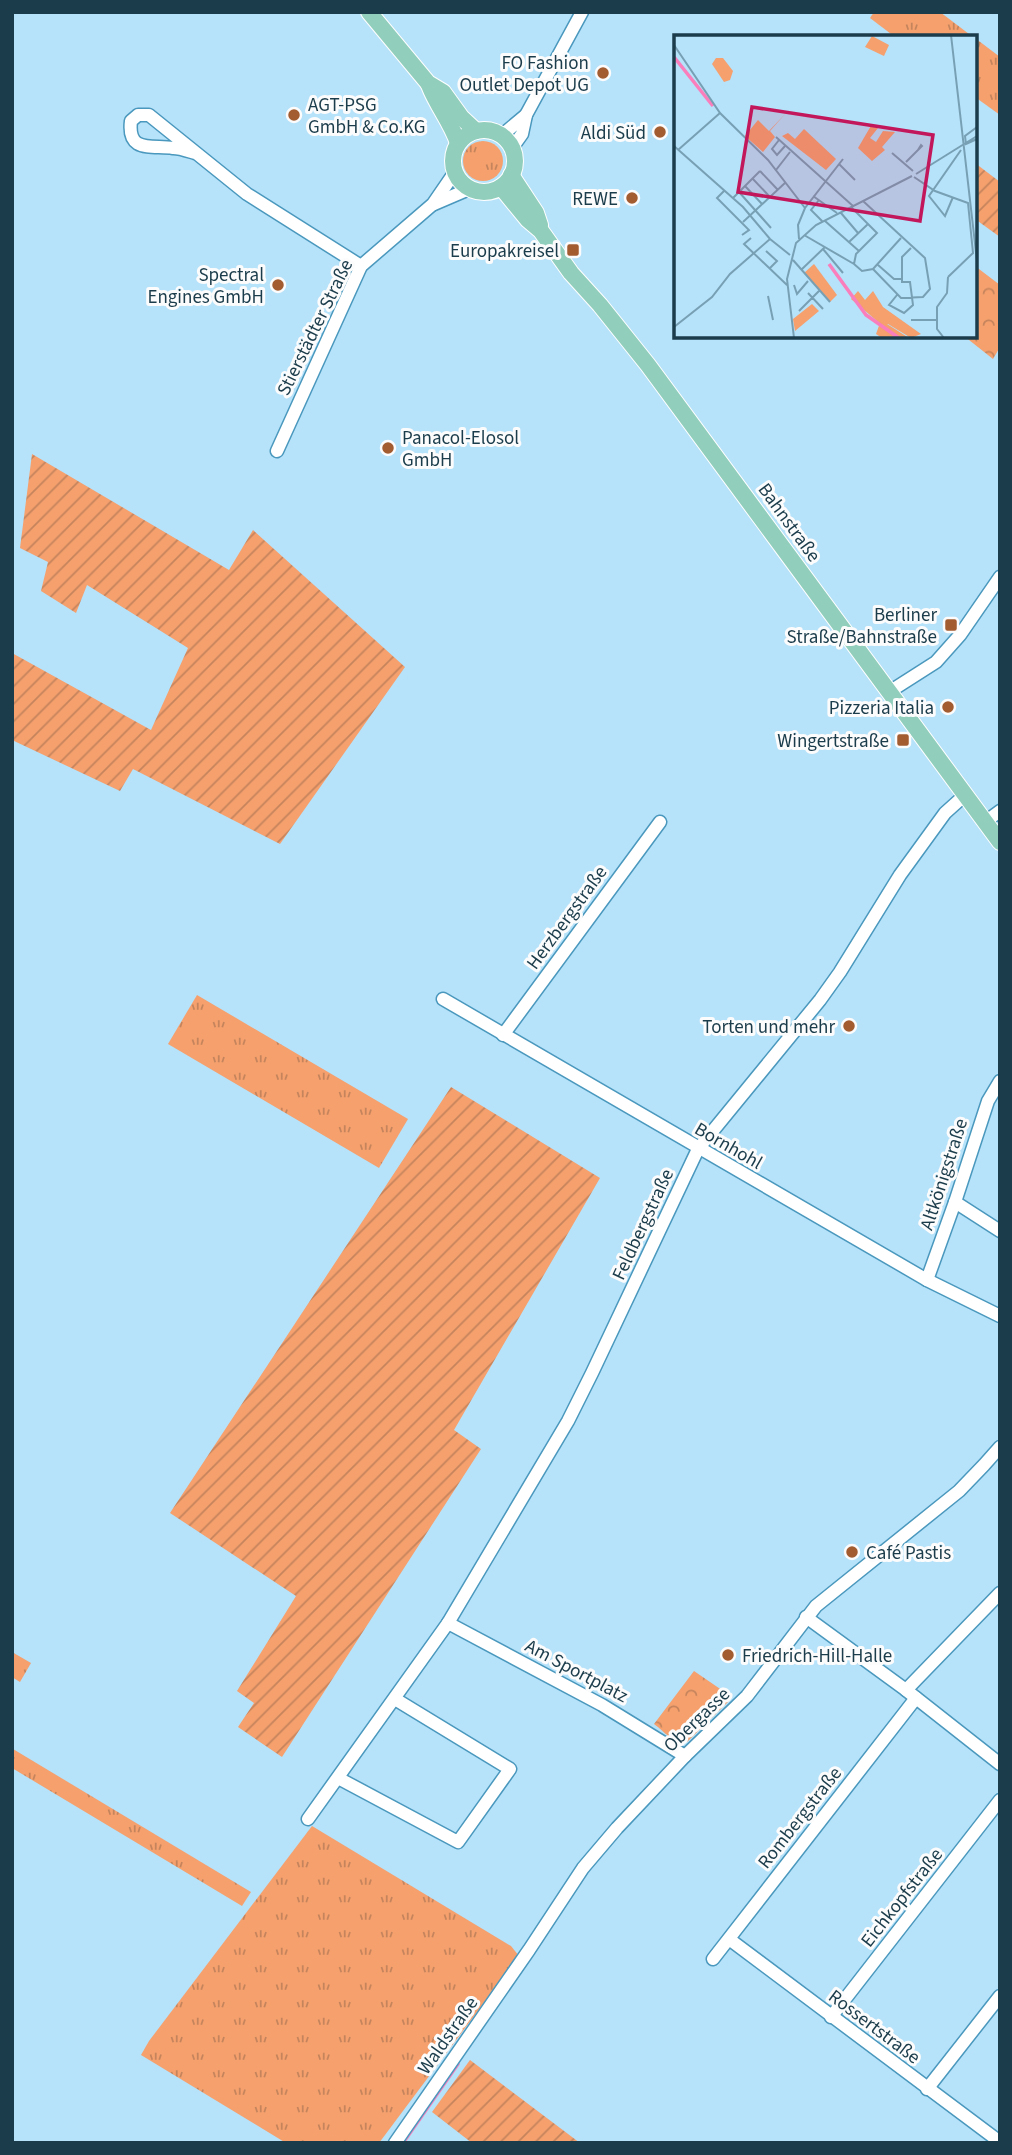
<svg xmlns="http://www.w3.org/2000/svg" width="1012" height="2155" font-family="'Source Sans 3',sans-serif">
	<defs>
		<pattern id="grass-tufts" width="24" height="20" patternUnits="userSpaceOnUse" patternTransform="scale(1.75)"><rect width="24" height="20" fill="#f5a06d"/><path d="M3 7l-1-3M5 7V3M7 7l1-3M15 17l-1-3M17 17v-4M19 17l1-3" fill="none" stroke="#c6845c"/></pattern>
		<pattern id="park-crowns" width="20" height="18" patternUnits="userSpaceOnUse" patternTransform="scale(1.75)"><rect width="20" height="18" fill="#f5a06d"/><path d="M2 6a3 3 0 1 1 6 0M12 15a3 3 0 1 1 6 0" fill="none" stroke="#c6845c"/></pattern>
		<pattern id="garden-furrows" width="10" height="10" patternUnits="userSpaceOnUse" patternTransform="scale(1.75)"><rect width="10" height="10" fill="#f5a06d"/><path d="M-1 1l2-2M0 10L10 0M9 11l2-2" fill="none" stroke="#c6845c"/></pattern>
	</defs>
	<rect width="100%" height="100%" fill="#b6e2fa"/>
	<g fill="url(#grass-tufts)">
		<polygon points="874,12 940,12 973,37 895,37 870,18"/>
		<polygon points="975,38 1000,57 1000,115 975,97"/>
		<circle cx="483" cy="161" r="20"/>
		<polygon points="197,995 408,1119 379,1168 168,1044"/>
		<polygon points="12,1652 31,1663 20,1682 12,1677"/>
		<polygon points="13,1749 251,1892 242,1906 12,1768"/>
		<polygon points="312,1826 511,1946 519,1956 379,2143 286,2143 141,2055 149,2041"/>
	</g>
	<g fill="url(#park-crowns)">
		<polygon points="975,266 1000,285 1000,347 993,359 964,336 975,336"/>
		<path d="M694,1671L729,1695L730,1700L687,1742C671,1742 666,1733 654,1724Z"/>
	</g>
	<g fill="url(#garden-furrows)">
		<polygon points="975,163 1000,182 1000,237 975,219"/>
		<polygon points="32,454 229,570 253,530 405,667 280,844 133,769 120,791 12,740 12,653 151,730 188,648 87,585 76,613 41,591 48,562 20,548"/>
		<polygon points="451,1087 600,1178 454,1430 481,1449 282,1757 238,1727 254,1703 237,1691 296,1596 170,1513"/>
		<polygon points="470,2060 580,2143 472,2143 432,2112"/>
	</g>
	<g fill="none" stroke-linecap="round" stroke-linejoin="round">
		<polyline stroke="#f97ebb" stroke-width="3.5" points="403,2143 458,2064"/>
		<g stroke="#4a98bd" stroke-width="15">
			<g id="minor">
				<polyline points="501,136 526,115"/>
				<polyline points="512,148 522,134 526,115 582,12"/>
				<path d="M195,153C188,151 180,148 173,148C151,145 127,153 131,121L138,115H149L247,194L361,266"/>
				<polyline points="434,204 469,189"/>
				<polyline points="277,451 361,266 433,204 455,172"/>
				<polyline points="889,692 936,662 960,635 1000,577"/>
				<polyline points="985,822 1000,811"/>
				<polyline points="443,999 927,1280 1000,1316"/>
				<polyline points="503,1035 660,822"/>
				<polyline points="955,1202 1000,1231"/>
				<polyline points="927,1280 955,1202 988,1101 1000,1081"/>
				<polyline points="806,1617 906,1690 1000,1764"/>
				<polyline points="448,1623 602,1705 685,1756"/>
				<polyline points="906,1690 1000,1593"/>
				<polyline points="338,1778 458,1842 510,1769 395,1699"/>
				<polyline points="308,1819 448,1623 568,1421 592,1373 698,1149 820,1000 840,972 900,875 945,813 965,795"/>
				<polyline points="729,1939 1000,2142"/>
				<polyline points="713,1959 916,1698"/>
				<polyline points="831,2017 1000,1800"/>
				<polyline points="927,2089 1000,1996"/>
				<polyline points="395,2143 529,1950 583,1868 617,1828 685,1756 747,1696 816,1606 959,1491 984,1465 1000,1447"/>
			</g>
		</g>
		<g stroke="#fff" stroke-width="18">
			<g id="major">
				<polyline points="369,12 428,83 443,92 461,117 476,131"/>
				<path d="M429,85C437,106 451,122 458,143"/>
				<circle cx="484" cy="161" r="31"/>
				<polyline points="511,175 536,213 540,225"/>
				<polyline points="501,187 528,220 541,231 571,273 600,305 648,365 1000,842"/>
			</g>
		</g>
		<use href="#minor" stroke="#fff" stroke-width="12"/>
		<use href="#major" stroke="#92cebc" stroke-width="16"/>
	</g>
	<g fill="#a25c30" stroke="#fcfcfc" stroke-width="2.5">
		<circle cx="603" cy="73" r="7"/>
		<circle cx="294" cy="115" r="7"/>
		<circle cx="660" cy="132" r="7"/>
		<circle cx="632" cy="198" r="7"/>
		<rect x="566" y="243" width="14" height="14" rx="3.5"/>
		<circle cx="278" cy="285" r="7"/>
		<circle cx="388" cy="448" r="7"/>
		<rect x="944" y="618" width="14" height="14" rx="3.5"/>
		<circle cx="948" cy="707" r="7"/>
		<rect x="896" y="733" width="14" height="14" rx="3.5"/>
		<circle cx="849" cy="1026" r="7"/>
		<circle cx="852" cy="1552" r="7"/>
		<circle cx="728" cy="1655" r="7"/>
	</g>
	<g text-anchor="middle" stroke-width="6" stroke-linejoin="round" paint-order="stroke">
		<g font-size="19" fill="#1b3c4b" stroke="#fcfcfc" text-anchor="end">
			<text x="589" y="69">FO Fashion<tspan x="589" dy="22">Outlet Depot UG</tspan></text>
			<text x="308" y="111" text-anchor="start">AGT-PSG<tspan x="308" dy="22">GmbH &amp; Co.KG</tspan></text>
			<text x="646" y="139">Aldi Süd</text>
			<text x="618" y="205">REWE</text>
			<text x="559" y="257">Europakreisel</text>
			<text x="264" y="281">Spectral<tspan x="264" dy="22">Engines GmbH</tspan></text>
			<text x="402" y="444" text-anchor="start">Panacol-Elosol<tspan x="402" dy="22">GmbH</tspan></text>
			<text x="937" y="621">Berliner<tspan x="937" dy="22">Straße/Bahnstraße</tspan></text>
			<text x="934" y="714">Pizzeria Italia</text>
			<text x="889" y="747">Wingertstraße</text>
			<text x="835" y="1033">Torten und mehr</text>
			<text x="866" y="1559" text-anchor="start">Café Pastis</text>
			<text x="742" y="1662" text-anchor="start">Friedrich-Hill-Halle</text>
		</g>
		<g font-size="19" fill="#1b3c4b" stroke="#fcfcfc">
			<text transform="translate(314 327) rotate(-64)" y="7">Stierstädter Straße</text>
			<text transform="translate(790 522) rotate(54)" y="7">Bahnstraße</text>
			<text transform="translate(566 917) rotate(-54)" y="7">Herzbergstraße</text>
			<text transform="translate(729 1145) rotate(30)" y="7">Bornhohl</text>
			<text transform="translate(943 1174) rotate(-72)" y="7">Altkönigstraße</text>
			<text transform="translate(642 1224) rotate(-65)" y="7">Feldbergstraße</text>
			<text transform="translate(577 1670) rotate(28)" y="7">Am Sportplatz</text>
			<text transform="translate(696 1719) rotate(-44)" y="7">Obergasse</text>
			<text transform="translate(799 1817) rotate(-52)" y="7">Rombergstraße</text>
			<text transform="translate(901 1897) rotate(-52)" y="7">Eichkopfstraße</text>
			<text transform="translate(875 2026) rotate(37)" y="7">Rossertstraße</text>
			<text transform="translate(447 2035) rotate(-55)" y="7">Waldstraße</text>
		</g>
	</g>
	<g transform="translate(674 35)">
		<rect width="303" height="303" fill="#b6e2fa"/>
		<path d="M112,78L96,96L101,102L89,117L71,101L84,85L95,96ZM138,269L145,276L121,296L119,284ZM206,288L213,289L235,303H208L202,299Z" fill="#f5a06d"/>
		<path d="M140,229L163,260L156,267L130,238Z" fill="#f5a06d"/>
		<path d="M198,89L204,93L196,103L202,107L209,96L221,97L208,112L211,115L198,126L184,113ZM130,94L162,124L152,135L108,101L114,98L121,104ZM184,256L191,265L199,256L209,272L247,299L237,303L214,289L209,291L177,264Z" fill="#f5a06d"/>
		<path d="M198,1L215,10L210,21L191,12ZM42,23H49L59,36L56,45L50,47L38,29Z" fill="#f5a06d"/>
		<path fill="none" stroke="#f97ebb" stroke-width="3.5" d="M0,22L39,71M155,229L192,280L225,303"/>
		<path fill="none" stroke="#78a0b4" stroke-width="2" d="M277,0L303,226M0,10L46,78L94,125L131,173M303,92L291,101L292,109L303,104M102,102L179,171M105,105L98,114L103,120L111,111M0,111L69,172L96,204M4,115L46,78M218,118L239,136M232,127L248,111L247,110L244,115M165,129L181,145M102,135L116,117M86,136L104,155M242,139L303,101M240,142L261,156L294,168L299,218L274,242M78,143L96,162M71,151L88,169M50,156L43,163L75,195L68,200M65,157L97,193M139,161L163,178M279,162L271,181L255,161L287,115M59,163L86,136M145,165L137,175L149,187M189,166L251,223L256,254L249,262L227,263L199,234M177,172L203,198L182,219L180,229M167,178L184,198M151,186L185,216M69,187L112,147M130,200L180,229M77,203L70,209L113,250M125,204L124,190L131,173L169,124M175,207L194,189M149,214L169,238M92,216L103,226L95,234M119,225L156,267M180,229L188,236L199,234L227,203M204,230L220,244H228M127,235L151,212M120,250L123,259L134,246M134,258L149,274M223,260L215,270L230,278L239,270L236,247H228V222L237,213M94,261L99,285M125,276L145,256M237,285H263M0,292L38,262L56,239L96,204L116,220M120,303L113,244L122,208L142,190L238,141M270,303L263,294V272L273,258L274,242"/>
		<path fill="#c2185b" fill-opacity="0.15" stroke="#c2185b" stroke-width="3.5" d="M78,72L259,100L246,186L64,157Z"/>
		<rect width="303" height="303" fill="none" stroke="#1b3c4b" stroke-width="3.5"/>
	</g>
	<rect width="1012" height="2155" fill="none" stroke="#1b3c4b" stroke-width="28"/>
</svg>
